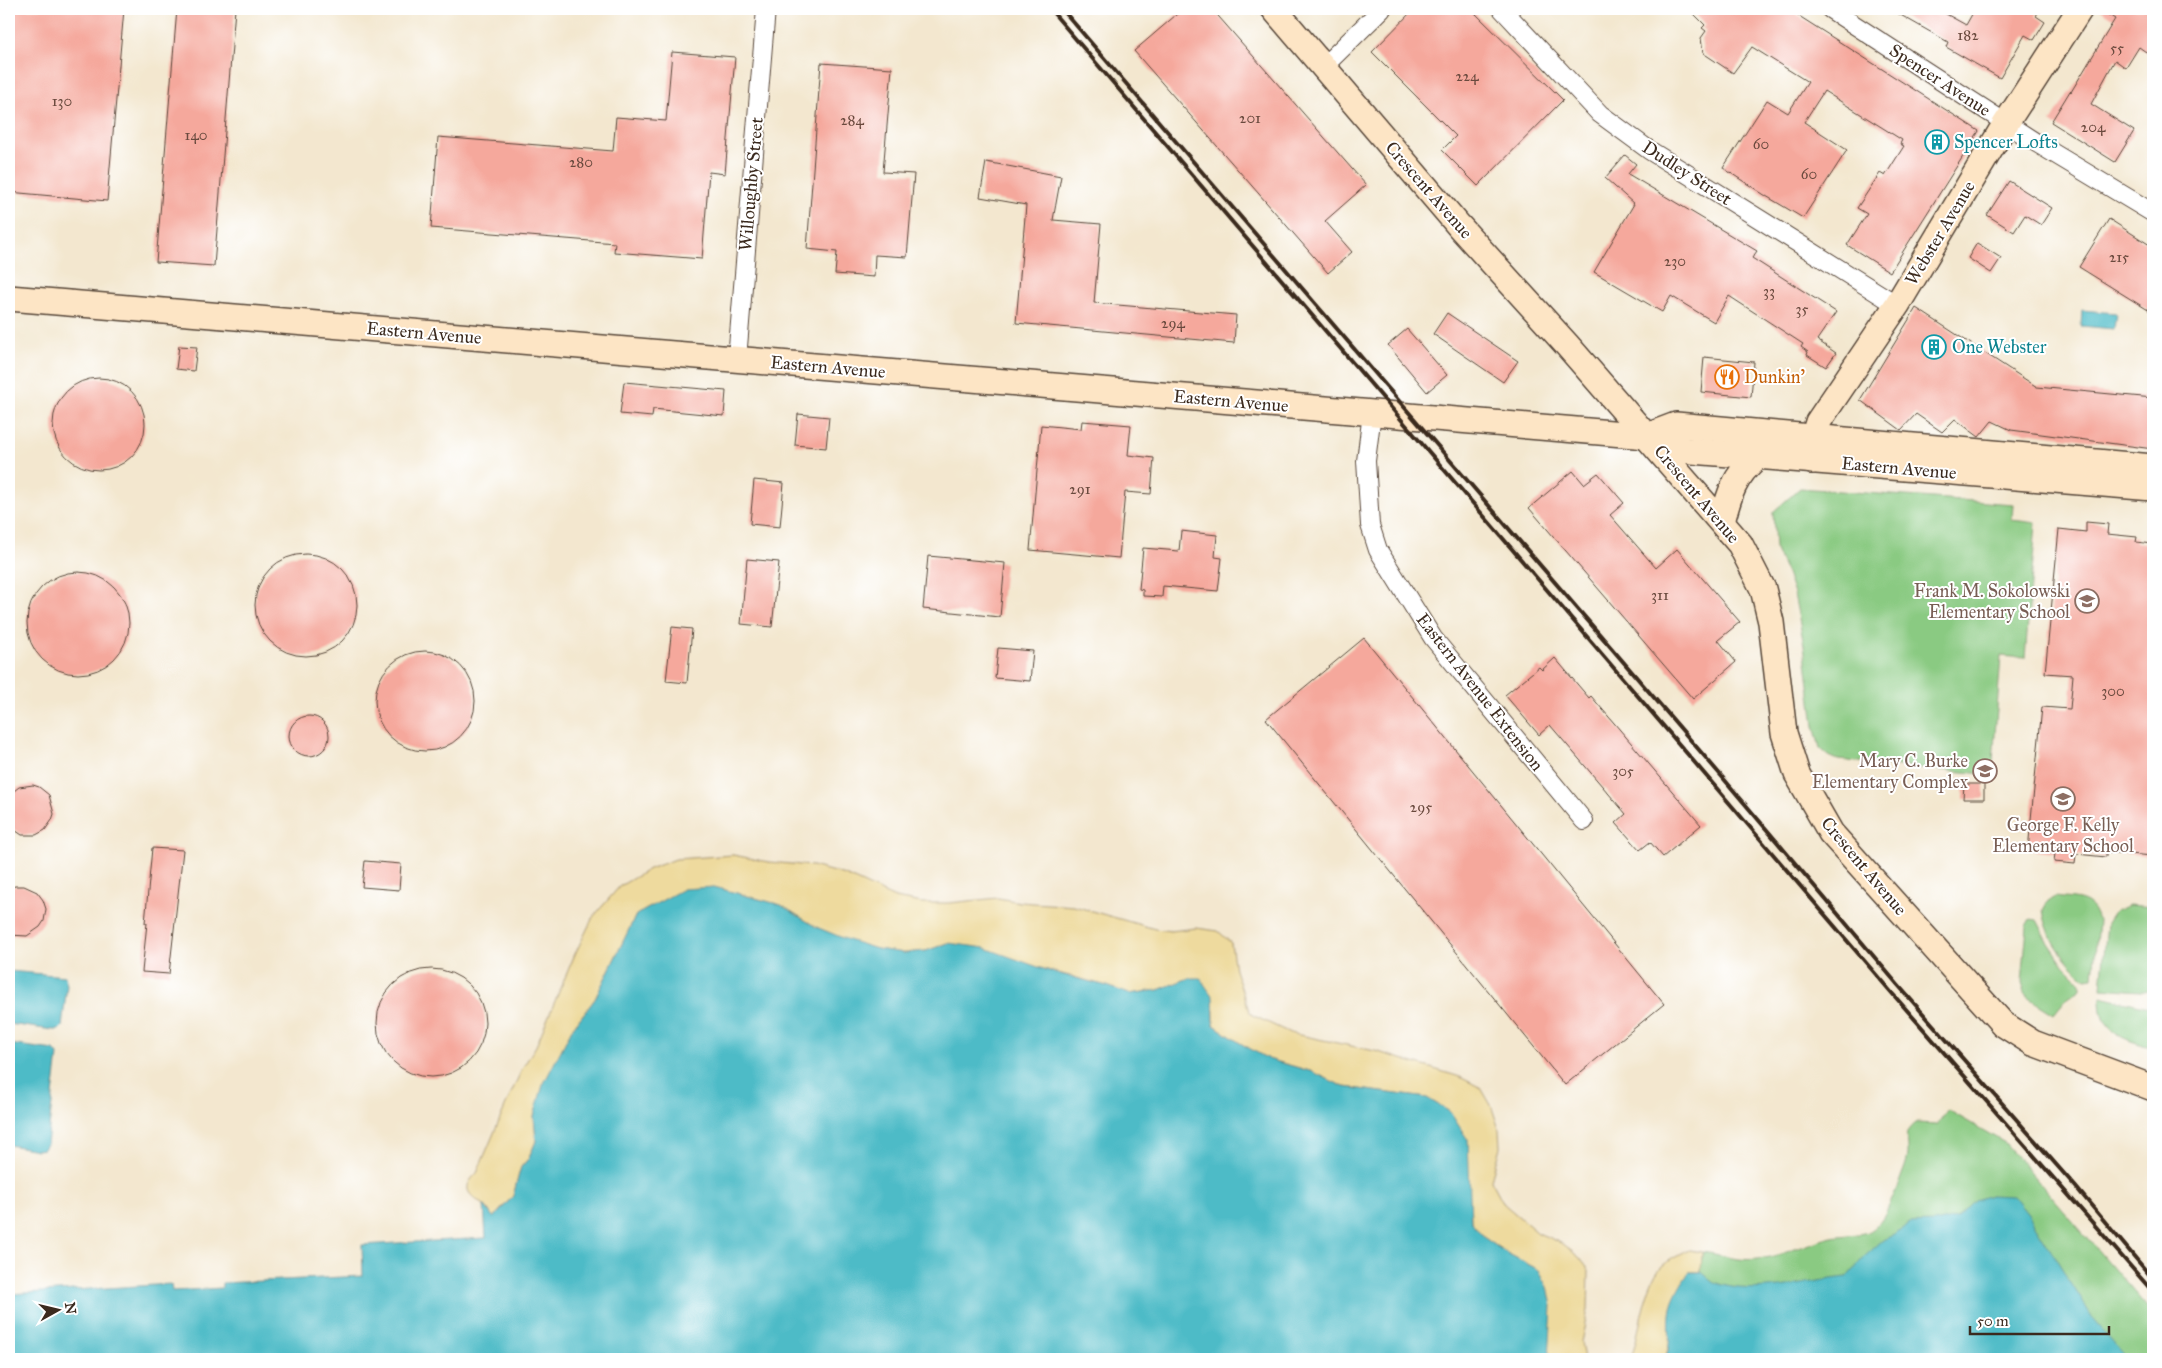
<svg xmlns="http://www.w3.org/2000/svg" width="2162" height="1368" font-family="'IM FELL Great Primer',serif">
	<rect width="100%" height="100%" fill="#fff"/>
	<filter id="ink" filterUnits="userSpaceOnUse"><feTurbulence type="fractalNoise" baseFrequency=".02" numOctaves="2"/><feDisplacementMap in="SourceGraphic" scale="10" xChannelSelector="R" yChannelSelector="G"/><feConvolveMatrix kernelMatrix="1 2 1 2 8 2 1 2 1" color-interpolation-filters="sRGB"/></filter>
	<filter id="wash" filterUnits="userSpaceOnUse"><feTurbulence type="fractalNoise" baseFrequency=".0096" numOctaves="4" result="noise"/><feDisplacementMap in="SourceGraphic" scale="20" xChannelSelector="R" yChannelSelector="G"/><feGaussianBlur stdDeviation="1.12" result="paint"/><feColorMatrix in="noise" values="0 0 0 0 0 0 0 0 0 0 0 0 0 0 0 0 0 1.4 0 .05"/><feComposite in="paint" operator="in"/></filter>
	<g filter="url(#wash)">
		<rect width="100%" height="100%" fill="#f3e7cf"/>
		<g fill="#8aca82" stroke="#627a50">
			<polygon points="1800,488 2013,504 2012,520 2036,523 2025,658 2001,656 1993,761 1983,774 1838,760 1829,756 1820,748 1814,726 1804,645 1794,594 1787,574 1775,548 1773,512"/>
			<path d="M2055,897C2076,900 2092,897 2098,921L2093,978L2086,979C2065,961 2047,938 2043,910L2048,901Z"/>
			<polygon points="2129,905 2153,907 2153,992 2101,988 2107,923 2115,911"/>
			<polygon points="2031,919 2037,920 2049,943 2064,965 2081,982 2081,988 2067,998 2054,1014 2027,997 2024,990 2022,982 2027,926"/>
			<path d="M2101,996L2153,1008V1048C2121,1038 2100,1034 2101,996Z"/>
			<path d="M1948,1110L2005,1143L2153,1314V1359H1665L1701,1271L1702,1252C1715,1253 1727,1258 1739,1259C1771,1263 1802,1244 1832,1237C1841,1235 1863,1235 1869,1231C1885,1222 1892,1198 1899,1183C1902,1173 1909,1160 1908,1150C1908,1135 1902,1134 1915,1123L1938,1124Z"/>
		</g>
		<g fill="#eeda9e" stroke="#94825e">
			<path d="M733,855L769,862L812,866L845,875L895,898L922,903H949L998,898L1020,902L1074,906L1155,929L1171,931L1196,928L1218,931L1231,943L1235,970L1249,1011L1252,1015L1290,1033L1375,1051L1460,1077L1481,1088L1491,1105L1499,1129L1500,1147L1491,1180L1504,1204L1538,1233L1561,1243L1579,1257L1589,1270L1588,1310L1581,1342L1584,1359H1549L1539,1270L1505,1252L1486,1239L1471,1222L1470,1201L1450,1112L1427,1098L1344,1087L1313,1072L1268,1059L1240,1043L1214,1025V1010L1189,978L1158,990L1129,994L1107,986L948,943L926,951L904,953L877,949L848,941L816,927L781,905L714,887L660,902L636,915L595,999L572,1029L534,1116L536,1141L529,1158L521,1167L513,1196L493,1218C490,1214 489,1208 484,1205C469,1195 460,1189 477,1173L508,1100L523,1067L536,1046L575,954L593,917L620,886L649,869L676,859Z"/>
			<path d="M1689,1250L1702,1252L1701,1272H1689L1671,1308L1670,1341L1665,1359H1631C1639,1336 1645,1282 1662,1266C1669,1260 1681,1254 1689,1250Z"/>
		</g>
		<g fill="#4ebbc7" stroke="#447272">
			<polygon points="2082,310 2116,313 2114,329 2081,326"/>
			<polygon points="714,887 781,905 816,927 848,940 877,949 904,953 926,951 948,943 985,948 1052,972 1107,986 1129,994 1158,990 1189,978 1200,978 1213,997 1214,1025 1240,1043 1268,1059 1313,1072 1344,1087 1427,1098 1450,1112 1468,1140 1471,1222 1486,1239 1505,1252 1539,1270 1548,1287 1552,1306 1549,1359 9,1359 9,1294 171,1284 172,1291 222,1288 222,1283 363,1276 362,1245 486,1238 484,1205 494,1218 513,1196 521,1167 529,1158 536,1141 534,1116 543,1085 572,1029 595,999 636,915 683,889"/>
			<polygon points="9,971 65,976 67,985 62,1027 59,1030 53,1030 9,1024"/>
			<polygon points="9,1044 54,1050 58,1055 47,1144 44,1149 37,1150 9,1145"/>
			<path d="M1990,1195L2013,1196L2030,1217L2094,1320L2128,1359H1665C1673,1342 1667,1325 1671,1308C1674,1295 1682,1283 1689,1272H1701C1706,1275 1711,1281 1716,1283C1755,1297 1807,1281 1847,1277L1864,1257L1884,1239L1910,1224L1934,1223L1956,1218L1974,1200Z"/>
		</g>
		<g id="blocks">
			<g fill="#f5a89c">
				<polygon points="9,9 124,9 107,201 9,192"/>
				<polygon points="177,9 235,9 214,266 156,262"/>
				<polygon points="1183,9 1212,9 1366,185 1325,221 1352,252 1328,273 1134,51"/>
				<polygon points="1414,9 1471,9 1563,100 1478,186 1442,150 1456,136 1372,52"/>
				<polygon points="1689,9 1788,9 1979,131 1890,272 1847,245 1867,214 1857,208 1880,173 1885,176 1904,146 1900,144 1902,140 1824,91 1804,122 1847,150 1803,218 1766,196 1723,168 1767,100 1788,113 1808,82 1752,47 1733,73 1703,53 1701,38 1706,31 1702,28 1705,25"/>
				<polygon points="1890,9 1937,9 1966,25 1975,9 2040,9 2036,16 2045,22 2034,40 2025,35 2000,78 1946,47 1948,42"/>
				<polygon points="2099,9 2153,9 2153,57 2139,47 2126,68 2115,60 2091,104 2134,131 2115,162 2051,122 2070,91 2071,92 2115,19"/>
				<polygon points="672,52 735,57 725,174 709,172 702,259 614,252 615,243 431,228 438,137 613,151 616,117 666,121"/>
				<polygon points="821,63 892,68 883,172 914,174 907,257 875,255 874,277 835,274 837,252 807,249"/>
				<polygon points="1625,155 1636,164 1628,174 1757,251 1752,258 1836,312 1817,340 1836,353 1826,367 1807,355 1808,352 1801,347 1803,344 1729,296 1714,322 1671,296 1662,312 1594,272 1634,204 1605,178"/>
				<polygon points="986,162 1061,176 1053,220 1101,224 1094,303 1236,315 1234,343 1016,323 1026,205 980,197"/>
				<polygon points="2009,181 2052,208 2041,225 2025,215 2014,232 1987,215"/>
				<polygon points="2109,219 2153,247 2153,313 2079,267"/>
				<polygon points="1977,243 2001,258 1991,273 1968,258"/>
				<polygon points="1916,308 2037,387 2153,398 2153,449 2011,430 1992,421 1979,437 1955,419 1942,432 1916,414 1901,430 1860,400"/>
				<polygon points="1447,313 1518,361 1503,382 1433,334"/>
				<polygon points="1407,329 1447,375 1427,392 1388,345"/>
				<polygon points="179,346 197,347 194,371 176,369"/>
				<polygon points="1704,357 1754,362 1751,397 1701,392"/>
				<circle cx="99" cy="424" r="46"/>
				<polygon points="624,382 726,391 724,416 653,409 652,417 620,414"/>
				<polygon points="798,414 829,417 826,448 795,445"/>
				<polygon points="1082,421 1131,425 1128,455 1154,458 1151,494 1125,492 1119,558 1030,550 1041,425 1081,429"/>
				<polygon points="1573,471 1584,484 1598,473 1624,503 1610,515 1656,568 1677,549 1740,622 1718,640 1736,662 1693,699 1529,508"/>
				<polygon points="754,480 784,483 780,527 750,524"/>
				<polygon points="2086,522 2108,524 2107,534 2137,537 2136,542 2153,544 2153,856 2106,852 2106,857 2076,854 2075,864 2054,862 2055,853 2028,850 2042,707 2070,709 2073,675 2045,673 2059,529 2086,532"/>
				<polygon points="1181,531 1217,535 1215,557 1222,558 1218,591 1163,586 1162,597 1143,596 1143,590 1139,589 1143,548 1179,551"/>
				<circle cx="306" cy="605" r="51"/>
				<polygon points="928,556 1005,563 1000,617 923,609"/>
				<polygon points="747,559 779,562 772,627 741,624"/>
				<circle cx="78" cy="623" r="51"/>
				<polygon points="672,627 692,629 687,683 666,681"/>
				<polygon points="1364,638 1664,1004 1565,1085 1266,719"/>
				<polygon points="998,648 1033,651 1030,681 995,678"/>
				<circle cx="425" cy="701" r="50"/>
				<polygon points="1555,658 1589,698 1591,696 1701,825 1663,857 1650,842 1640,850 1616,823 1626,814 1550,725 1539,735 1505,695 1539,667 1542,670"/>
				<circle cx="309" cy="736" r="20"/>
				<polygon points="1964,784 1984,784 1984,799 1963,799"/>
				<polygon points="33,785 39,787 49,795 54,814 52,820 45,830 36,835 22,835 9,826 9,795 19,787"/>
				<polygon points="152,848 183,850 169,974 142,972 147,923 145,923"/>
				<polygon points="365,861 401,864 399,890 362,887"/>
				<polygon points="15,886 24,886 37,892 43,900 46,909 44,921 40,927 27,936 9,935 9,888"/>
				<circle cx="431" cy="1023" r="54"/>
			</g>
		</g>
	</g>
	<g filter="url(#ink)">
		<use href="#blocks" fill-opacity="0" stroke="#574639" stroke-width="1"/>
		<g fill="none" stroke-linecap="round" stroke-linejoin="round">
			<g stroke="#574639" stroke-width="20">
				<g id="street">
					<polyline points="1502,9 1600,114 1649,150 1897,305"/>
					<polyline points="1830,9 2035,142 2153,213"/>
					<polyline points="1324,66 1382,9"/>
					<polyline points="737,359 766,9"/>
					<polyline points="1372,413 1366,461 1370,525 1378,550 1433,638 1584,821"/>
				</g>
			</g>
			<g stroke="#574639" stroke-width="28">
				<g id="secondary">
					<polyline points="1274,9 1459,226 1567,345 1740,544 1763,589 1771,622 1784,733 1797,774 1831,833 2003,1024 2033,1043 2153,1088"/>
					<polyline points="9,298 1647,436 1679,450 2153,488"/>
					<polyline points="1647,436 1676,425 2153,467"/>
					<polyline points="1812,461 1813,438 1818,422 1897,305 2006,123 2080,9"/>
					<path d="M1722,522C1729,495 1734,476 1757,457"/>
				</g>
			</g>
			<use href="#street" stroke="#fff" stroke-width="18"/>
			<use href="#secondary" stroke="#fde5c5" stroke-width="25"/>
			<g stroke="#3b2a1e" stroke-width="4">
				<polyline points="1050,9 1891,992 2153,1292"/>
				<polyline points="1062,9 1718,772 1898,985 2075,1186 2153,1279"/>
			</g>
		</g>
	</g>
	<defs>
		<g id="building-ring" transform="scale(1.25)"><circle r="9.5" fill="#fff" stroke="#0f9aa8" stroke-width="1.5"/><path d="M-4-6H4V6H1V3H-1V6H-4ZM-2.5-4.3h1.7v1.8h-1.7ZM.8-4.3h1.7v1.8H.8ZM-2.5-1h1.7V.8h-1.7ZM.8-1h1.7V.8H.8Z" fill="#0f9aa8"/></g>
		<g id="restaurant-ring" transform="scale(1.25)"><circle r="9.5" fill="#fff" stroke="#e8710a" stroke-width="1.5"/><path d="M-5-6h1v4h1v-4h1v4h1v-4h1v5L-1.5 .5V6h-2V.5L-5-1ZM5-6V6H3V1.5H1.5Q1.5-4 5-6Z" fill="#e8710a"/></g>
		<g id="school-ring" transform="scale(1.25)"><circle r="9.5" fill="#fff" stroke="#8d6e63" stroke-width="1.5"/><path d="M0-5L7-2L0 1L-7-2ZM-4 1L0 2.5L4 1V4Q0 6-4 4Z" fill="#8d6e63"/></g>
	</defs>
	<g fill-rule="evenodd">
		<use href="#building-ring" x="1937" y="142"/>
		<use href="#building-ring" x="1934" y="347"/>
		<use href="#restaurant-ring" x="1727" y="377"/>
		<use href="#school-ring" x="2087" y="601"/>
		<use href="#school-ring" x="1985" y="771"/>
		<use href="#school-ring" x="2063" y="799"/>
	</g>
	<g text-anchor="middle" stroke-width="4" stroke-linejoin="round" paint-order="stroke">
		<g font-size="15" fill="#6a4a3e">
			<text x="1968" y="40">182</text>
			<text x="2117" y="53">55</text>
			<text x="1467" y="81">224</text>
			<text x="62" y="106">130</text>
			<text x="1250" y="123">201</text>
			<text x="852" y="125">284</text>
			<text x="2093" y="132">204</text>
			<text x="196" y="140">140</text>
			<text x="1761" y="149">60</text>
			<text x="581" y="167">280</text>
			<text x="1809" y="179">60</text>
			<text x="2119" y="262">215</text>
			<text x="1675" y="266">230</text>
			<text x="1769" y="296">33</text>
			<text x="1802" y="314">35</text>
			<text x="1173" y="328">294</text>
			<text x="1080" y="494">291</text>
			<text x="1660" y="600">311</text>
			<text x="2113" y="696">300</text>
			<text x="1623" y="776">305</text>
			<text x="1421" y="812">295</text>
		</g>
		<g font-size="18" fill="#3b2a1e" stroke="#fff">
			<text transform="translate(1940 80) rotate(33)" y="6">Spencer Avenue</text>
			<text transform="translate(1687 173) rotate(33)" y="6">Dudley Street</text>
			<text transform="translate(751 184) rotate(-85)" y="6">Willoughby Street</text>
			<text transform="translate(1429 190) rotate(49)" y="6">Crescent Avenue</text>
			<text transform="translate(1940 233) rotate(-59)" y="6">Webster Avenue</text>
			<text transform="translate(424 333) rotate(5)" y="6">Eastern Avenue</text>
			<text transform="translate(828 367) rotate(5)" y="6">Eastern Avenue</text>
			<text transform="translate(1231 401) rotate(5)" y="6">Eastern Avenue</text>
			<text transform="translate(1899 468) rotate(5)" y="6">Eastern Avenue</text>
			<text transform="translate(1697 494) rotate(50)" y="6">Crescent Avenue</text>
			<text transform="translate(1480 692) rotate(52)" y="6">Eastern Avenue Extension</text>
			<text transform="translate(1864 866) rotate(50)" y="6">Crescent Avenue</text>
		</g>
		<g font-size="18" fill="#0d838f" stroke="#fff" text-anchor="start">
			<text x="1954" y="148">Spencer Lofts</text>
			<text x="1952" y="353">One Webster</text>
		</g>
		<g font-size="18" fill="#c56008" stroke="#fff" text-anchor="start">
			<text x="1744" y="383">Dunkin'</text>
		</g>
		<g font-size="18" fill="#785e54" stroke="#fff" text-anchor="end">
			<text x="2070" y="597">Frank M. Sokolowski<tspan x="2070" dy="21">Elementary School</tspan></text>
			<text x="1968" y="767">Mary C. Burke<tspan x="1968" dy="21">Elementary Complex</tspan></text>
			<text x="2063" y="831" text-anchor="middle">George F. Kelly<tspan x="2063" dy="21">Elementary School</tspan></text>
		</g>
	</g>
	<rect width="2162" height="1368" fill="none" stroke="#fff" stroke-width="30"/>
	<g transform="translate(58 1310) rotate(82)" stroke="#ffffff" stroke-width="4" paint-order="stroke">
	<path d="M0-4L9 19L0 12L-9 19Z" fill="#3b2a1e"/>
	<text y="-8" font-size="14" font-weight="bold" text-anchor="middle" fill="#3b2a1e">N</text>
	</g>
	<path d="M1970 1326v8h139v-8" fill="none" stroke="#3b2a1e" stroke-width="2.5"/>
	<text x="1977" y="1326" font-size="15" fill="#3b2a1e" stroke="#ffffff" stroke-width="4" paint-order="stroke">50 m</text>
</svg>
